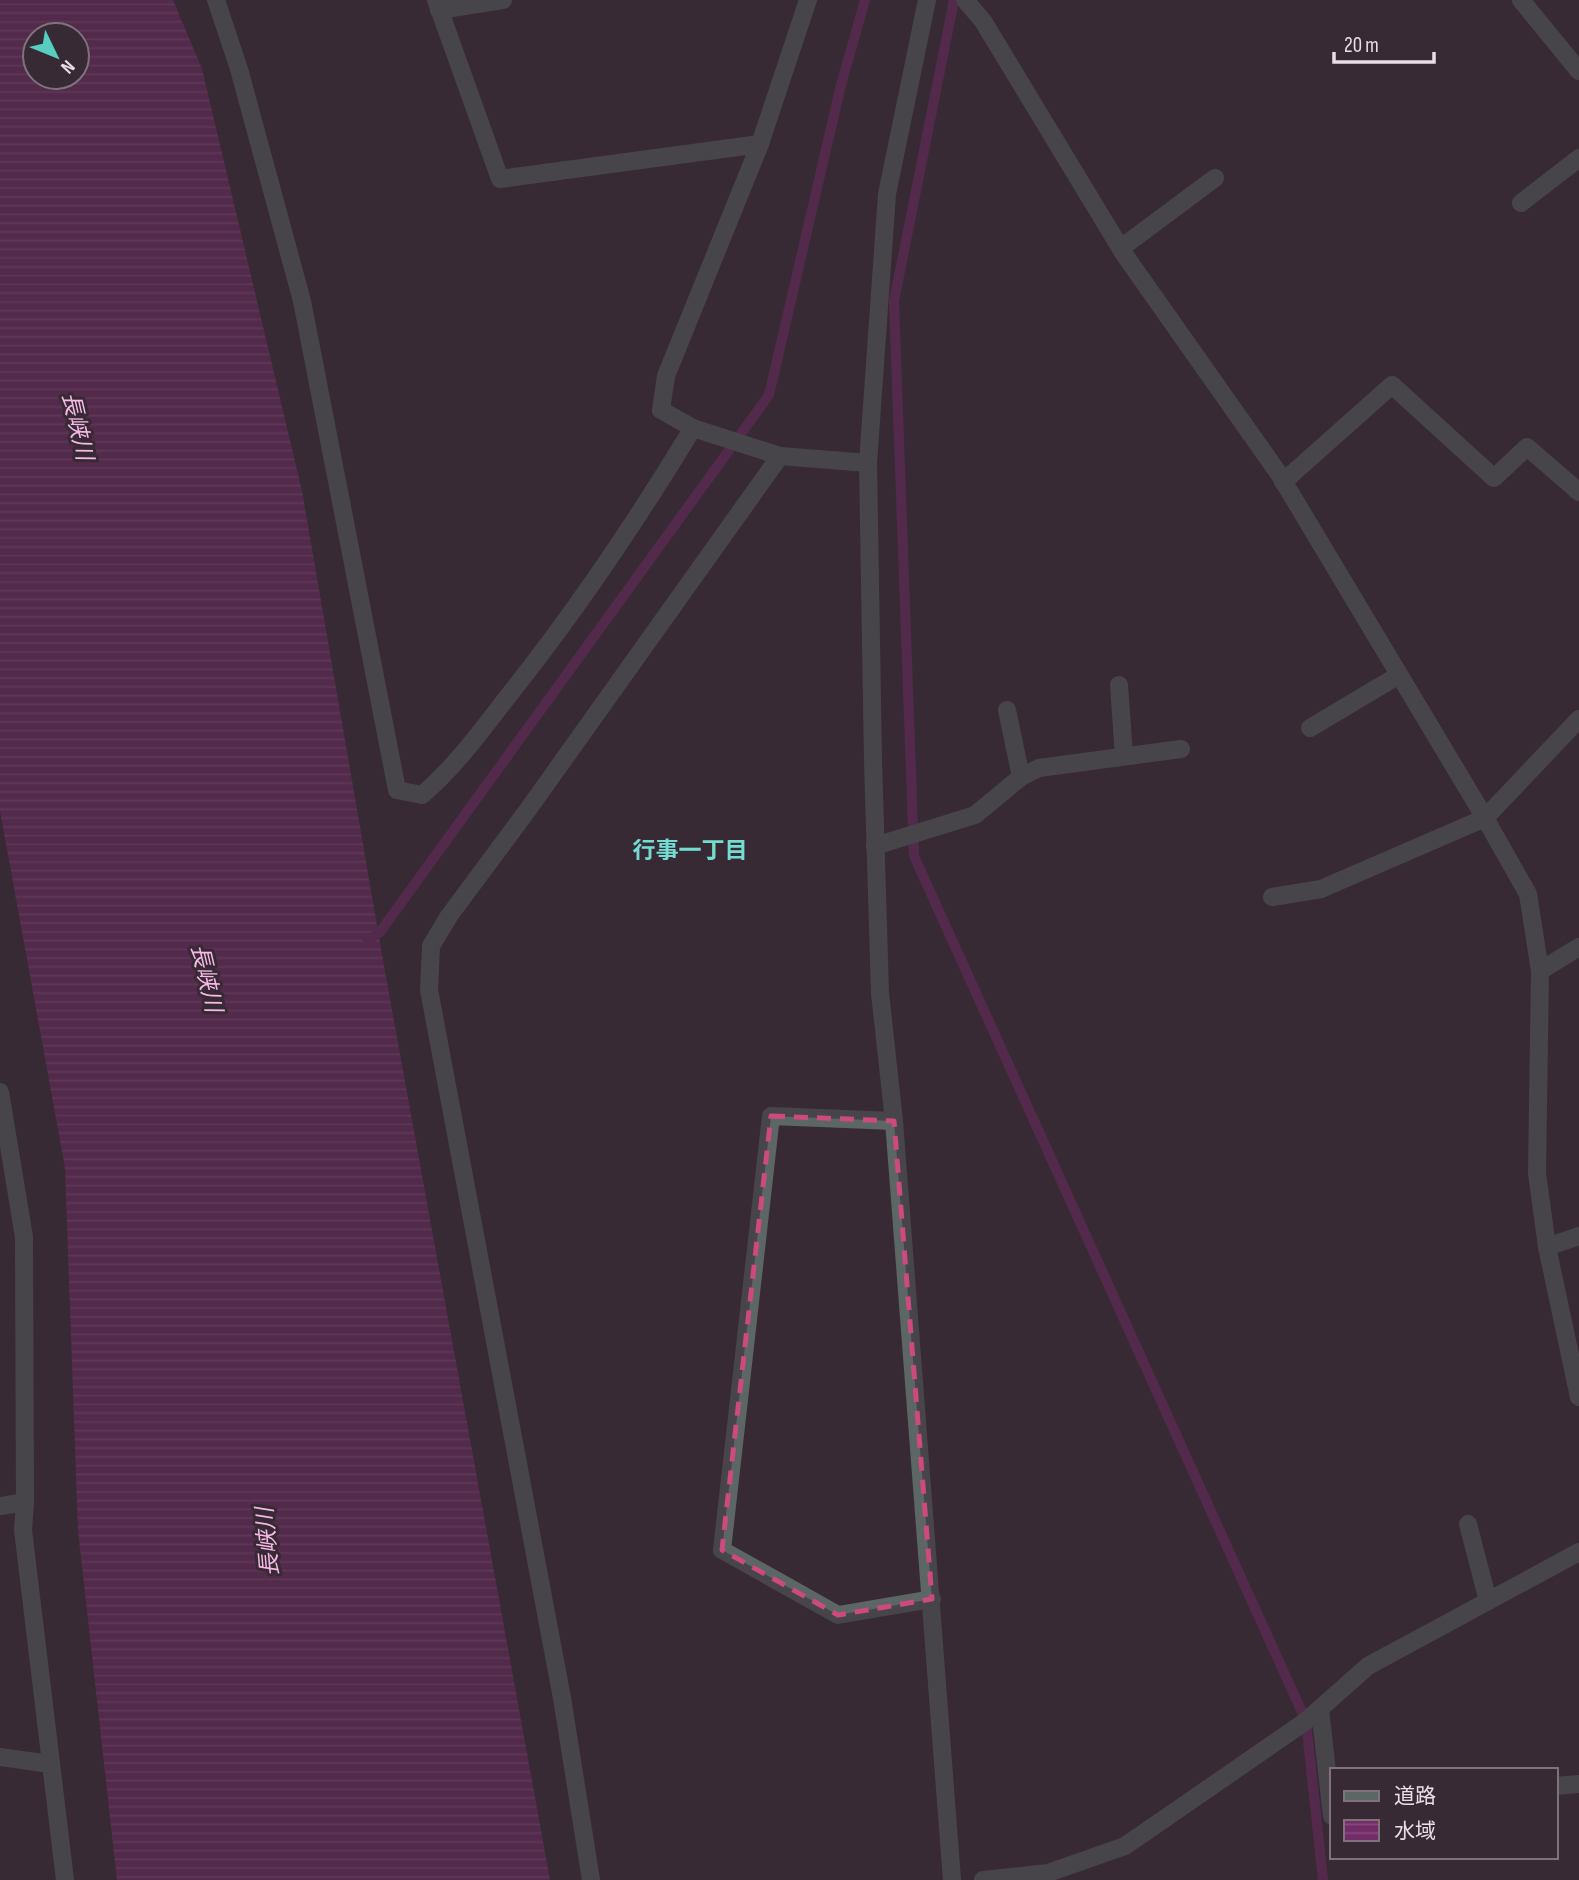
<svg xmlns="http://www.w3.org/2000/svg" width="1579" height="1880" font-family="'Sofia Sans Condensed','Noto Sans JP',sans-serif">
	<defs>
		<pattern id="water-rules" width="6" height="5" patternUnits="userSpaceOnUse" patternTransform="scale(1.75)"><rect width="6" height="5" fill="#732c67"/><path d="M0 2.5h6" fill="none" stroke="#874a7d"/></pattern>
	</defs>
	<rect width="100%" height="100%" fill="#382a35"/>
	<path fill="url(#water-rules)" fill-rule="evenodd" d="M0,0H173L202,69L302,491L384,966L550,1880H117L78,1530L65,1168L0,811ZM35,35H77V77H35Z"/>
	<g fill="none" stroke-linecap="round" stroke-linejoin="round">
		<g stroke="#732c67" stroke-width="10">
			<polyline points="954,0 894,301 914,856 1306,1721 1323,1880"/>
			<polyline points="368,940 380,932 769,395 841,85 865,0"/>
		</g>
		<g stroke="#5c6665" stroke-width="18">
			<path d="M216,0L239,69L302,301L397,790L422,795C456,766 481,731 509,695C576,611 637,520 693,428"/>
			<polyline points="436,0 500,179 760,144"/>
			<polyline points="808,0 760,144 666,376 661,410 693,428 780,456 868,463"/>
			<polyline points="927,0 887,194 868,463 873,761 880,993 894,1121 952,1880"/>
			<polyline points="965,0 983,21 1124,254 1279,474 1485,818 1528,894 1540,971 1537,1173 1547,1247 1579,1397"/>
			<polyline points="1521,0 1579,71"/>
			<polyline points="439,10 503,0"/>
			<polyline points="1521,203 1579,158"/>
			<polyline points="1121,248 1215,178"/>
			<polyline points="1283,482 1392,385 1494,478 1527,447 1579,492"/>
			<polyline points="1119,685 1124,756"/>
			<polyline points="1310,728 1399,675"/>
			<polyline points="1021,777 1039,768 1181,749"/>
			<polyline points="875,846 975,815 1021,777 1007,710"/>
			<polyline points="1272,897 1321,889 1485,818 1579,719"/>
			<polyline points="1540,971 1579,947"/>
			<polyline points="0,1092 24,1237 25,1502 23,1530 65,1880"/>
			<polyline points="894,1121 771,1116 722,1550 838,1615 932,1599"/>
			<polyline points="1547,1247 1579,1236"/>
			<polyline points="0,1506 25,1502"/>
			<polyline points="1468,1524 1488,1601"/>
			<polyline points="1320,1709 1332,1816"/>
			<polyline points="0,1757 50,1764"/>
			<polyline points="1556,1786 1579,1784"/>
			<polyline points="591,1880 562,1698 429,990 431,946 449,916 527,811 780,456"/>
			<polyline points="983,1880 1048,1873 1125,1846 1306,1721 1368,1666 1579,1552"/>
		</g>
	</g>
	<path d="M0 0H1579V1880H0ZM771,1116L894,1121L932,1599L838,1615L722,1550Z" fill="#382a35" fill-opacity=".55" fill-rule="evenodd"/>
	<path fill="none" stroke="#cc4a7e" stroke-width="5" stroke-dasharray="14 9" stroke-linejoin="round" d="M771,1116L894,1121L932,1599L838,1615L722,1550Z"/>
	<g text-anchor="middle" stroke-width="6" stroke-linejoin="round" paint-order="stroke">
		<g font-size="23" font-style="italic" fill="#f6b9e8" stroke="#382a35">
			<text transform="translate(78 426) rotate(77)" y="8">長峡川</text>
			<text transform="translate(207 978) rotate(77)" y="8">長峡川</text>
			<text transform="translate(267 1542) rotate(-95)" y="8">長峡川</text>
		</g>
		<g font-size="23" font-weight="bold" fill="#73ddd2" stroke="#382a35">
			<text x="690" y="858">行事一丁目</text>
		</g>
	</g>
	<rect x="1330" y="1768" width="228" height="91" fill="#382a35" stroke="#7e727b" stroke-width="2"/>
	<rect x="1344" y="1791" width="35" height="10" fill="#5c6665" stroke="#7e727b" stroke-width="2"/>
	<text x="1394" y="1803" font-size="21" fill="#e8dee5">道路</text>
	<rect x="1344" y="1820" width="35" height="21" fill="url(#water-rules)" stroke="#7e727b" stroke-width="2"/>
	<text x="1394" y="1838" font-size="21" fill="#e8dee5">水域</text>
	<g transform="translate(56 56) rotate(133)"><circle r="33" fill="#382a35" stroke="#7e727b" stroke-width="2"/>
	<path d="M0-5L12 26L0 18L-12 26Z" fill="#57cec2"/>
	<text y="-10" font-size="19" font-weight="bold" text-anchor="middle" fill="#e8dee5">N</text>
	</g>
	<path d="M1334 52v10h100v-10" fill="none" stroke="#e8dee5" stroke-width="3.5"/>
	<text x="1344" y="52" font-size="21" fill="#e8dee5" stroke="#382a35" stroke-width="5" paint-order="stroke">20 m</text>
</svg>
